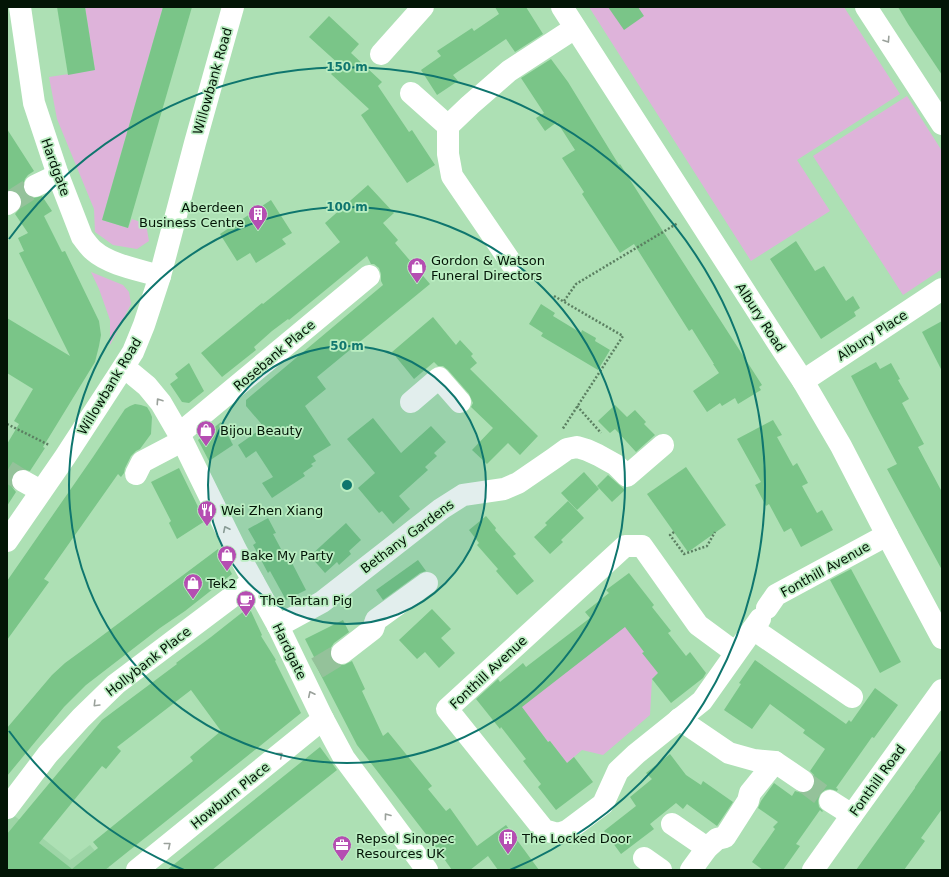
<svg xmlns="http://www.w3.org/2000/svg" width="949" height="877" font-family="'DejaVu Sans',sans-serif">
	<rect width="100%" height="100%" fill="#ade0b4"/>
	<polygon fill="#9dd5a6" points="7,810 70,860 90,845 111,870 7,870"/>
	<g fill="#deb3da">
		<polygon points="85,7 163,7 102,220 128,228 132,219 146,224 149,241 137,249 113,245 95,232 94,209 57,119 49,77 95,70"/>
		<polygon points="589,7 844,7 900,94 797,160 830,211 751,261"/>
		<polygon points="907,96 942,151 942,269 903,295 813,156"/>
		<polygon points="91,272 123,285 129,292 131,304 110,345 110,320 99,289"/>
		<polygon points="629,621 644,652 643,653 658,673 652,679 650,715 603,755 582,750 567,763 550,741 548,742 524,710 520,708"/>
	</g>
	<g fill="#7ac588" fill-rule="evenodd">
		<polygon points="57,7 85,7 95,70 68,75"/>
		<polygon points="163,7 192,7 128,228 102,220"/>
		<polygon points="495,7 526,7 543,34 515,52 506,39 453,75 458,81 437,95 421,70 441,56 437,51 472,28 474,31 499,14"/>
		<polygon points="608,7 638,7 644,16 624,30"/>
		<polygon points="898,7 942,7 942,75 908,24"/>
		<polygon points="329,16 359,44 351,53 382,82 378,86 409,132 412,130 435,165 407,183 361,115 369,109 331,74 340,65 309,37"/>
		<polygon points="551,59 568,82 619,165 620,164 641,197 762,385 759,387 761,390 738,404 735,398 722,406 720,403 707,412 693,391 719,373 713,364 714,364 692,329 689,331 634,244 620,253 582,194 584,192 562,158 575,150 557,122 545,131 536,118 544,113 521,78"/>
		<polygon points="7,129 34,171 28,175 25,179 23,185 24,191 28,196 34,198 42,196 52,211 44,216 62,252 65,251 99,321 101,335 99,346 95,362 43,447 45,448 30,471 22,469 16,471 12,475 11,482 12,487 16,492 7,506 7,444 19,424 14,421 33,389 7,373 7,318 70,356 19,253 24,251 18,238 28,233 15,214 21,207 22,201 21,195 15,191 10,190 7,190"/>
		<polygon points="368,185 394,213 383,223 398,240 395,243 430,284 317,377 326,389 305,406 331,445 313,456 316,461 311,464 313,466 303,473 305,476 272,498 262,483 273,477 256,451 246,458 238,445 264,427 246,406 246,400 383,285 381,281 381,274 379,268 374,264 371,264 367,256 289,320 288,319 272,331 254,347 256,350 222,377 201,353 262,303 263,304 340,242 325,223"/>
		<polygon points="271,200 292,233 282,239 286,244 256,263 250,253 237,261 220,234"/>
		<polygon points="796,241 815,271 824,266 846,301 853,296 860,308 854,312 856,316 821,339 770,259"/>
		<polygon points="541,304 555,313 553,316 581,333 582,330 596,338 595,341 610,350 598,370 541,336 543,333 529,324"/>
		<polygon points="433,317 456,345 460,340 473,354 471,356 477,363 470,369 538,436 520,455 508,443 487,464 472,450 493,428 471,407 473,403 469,394 448,370 443,366 438,366 434,362 414,379 392,352"/>
		<polygon points="942,321 942,371 922,332"/>
		<polygon points="876,362 880,369 891,363 900,379 898,380 909,399 902,403 924,444 918,447 942,492 942,570 887,469 897,464 870,413 851,376"/>
		<polygon points="189,363 204,391 189,403 182,402 170,384 178,378 175,374"/>
		<polygon points="135,404 141,405 147,407 150,412 152,417 151,434 140,449 136,451 131,456 125,468 124,473 121,477 118,474 44,579 49,582 7,640 7,581 93,457 125,409 130,406"/>
		<polygon points="615,405 627,417 635,410 646,422 644,424 655,435 636,452 615,429 610,433 598,421"/>
		<polygon points="373,418 401,453 431,426 446,442 434,453 437,456 425,467 428,470 399,496 410,509 393,524 382,511 379,513 358,488 375,473 347,439"/>
		<polygon points="773,420 782,435 777,437 793,466 797,463 808,483 802,486 817,513 822,510 833,530 801,547 791,528 784,532 769,504 766,506 755,485 761,482 737,439"/>
		<polygon points="221,422 233,445 209,461 198,440"/>
		<polygon points="686,467 726,525 688,552 647,494"/>
		<polygon points="179,468 205,521 177,539 169,523 171,521 151,482"/>
		<polygon points="584,472 599,489 577,510 561,493"/>
		<polygon points="608,475 625,490 612,502 597,486"/>
		<polygon points="568,501 584,518 561,540 563,542 550,554 534,537 547,525 545,523"/>
		<polygon points="486,516 496,528 495,530 516,554 513,556 534,581 517,595 496,571 498,569 477,545 479,543 469,530"/>
		<polygon points="268,518 276,533 273,534 288,562 291,561 306,590 286,600 270,571 268,573 253,545 256,543 248,529"/>
		<polygon points="346,523 361,540 349,551 351,554 339,565 337,562 325,573 310,556"/>
		<polygon points="218,549 232,574 185,611 160,628 86,685 64,707 7,776 7,728 52,675 65,663 91,644"/>
		<polygon points="418,560 426,571 420,573 383,600 376,590"/>
		<polygon points="851,569 901,662 880,673 830,580"/>
		<polygon points="629,573 654,605 652,607 671,631 668,633 686,656 690,652 706,673 703,678 671,703 652,679 658,673 642,653 644,652 625,627 522,707 548,742 550,741 567,763 574,757 593,782 556,810 538,787 541,784 523,761 526,759 501,727 500,729 476,699 498,679 500,682 523,663 526,667 590,618 585,612 609,593 606,590"/>
		<path d="M249,607L262,635L261,636L276,660L275,661L301,713L105,870H7V834L102,720L177,664L176,663L211,637ZM191,690L221,731L190,757L193,761L93,842L98,848L72,869L39,843L102,766L106,769L121,751L117,747Z"/>
		<polygon points="432,609 451,629 441,638 455,653 439,668 425,652 417,659 399,640"/>
		<polygon points="343,620 349,632 334,643 330,649 330,655 332,661 338,665 344,665 352,661 365,689 362,691 383,736 388,732 432,786 428,789 446,811 450,808 477,846 506,825 539,870 498,870 488,856 470,870 452,870 432,842 357,745 313,660 315,659 305,639"/>
		<polygon points="755,660 846,724 849,720 851,722 875,688 898,705 874,738 872,737 836,788 838,789 837,791 830,789 825,790 820,794 818,801 819,807 823,811 822,812 820,810 796,844 800,846 783,870 763,870 752,862 775,829 773,827 778,822 758,808 761,801 774,783 792,796 795,791 802,793 808,792 813,788 815,782 814,775 810,771 825,749 803,733 805,730 770,704 752,729 724,710 741,684 739,683"/>
		<polygon points="320,747 337,770 264,828 212,870 167,870"/>
		<polygon points="942,749 942,809 921,838 925,841 904,870 856,870 915,788 915,787"/>
		<polygon points="670,754 686,775 701,785 703,781 733,802 717,826 687,804 683,809 676,803 650,824 654,829 621,854 604,831 636,806 630,797 652,779 646,773"/>
	</g>
	<g fill="none" stroke-linecap="round" stroke-linejoin="round">
		<g stroke="#94c29a" stroke-width="22" stroke-dasharray="22 11" stroke-linecap="butt">
			<polyline points="10,202 35,186"/>
			<polyline points="7,471 23,481"/>
			<polyline points="317,668 342,653"/>
			<polyline points="803,781 830,801"/>
		</g>
		<g stroke="#5b7f61" stroke-width="2.5" stroke-dasharray="2 2" stroke-linecap="butt">
			<polyline points="554,296 623,336 562,430"/>
			<polyline points="564,301 576,284 678,223"/>
			<polyline points="577,406 601,433"/>
			<polyline points="7,424 49,445"/>
			<polyline points="674,532 670,535 684,554 707,546 715,532"/>
		</g>
		<g stroke="#fff" stroke-width="22">
			<path d="M20,7L34,103L58,175L82,237C86,242 89,247 94,251C110,265 140,270 160,276"/>
			<polyline points="562,7 778,343 803,381 841,446 887,535 942,638"/>
			<polyline points="866,7 942,124"/>
			<polyline points="381,54 423,7"/>
			<polyline points="411,93 448,126 448,154 452,176 512,264"/>
			<polyline points="448,126 470,105 509,71 575,28"/>
			<polyline points="35,186 58,175"/>
			<polyline points="7,204 10,202"/>
			<polyline points="124,367 147,386 161,403 179,434 236,550 278,626 323,719 344,758 427,870"/>
			<polyline points="803,381 942,289"/>
			<polyline points="411,402 439,378 460,402"/>
			<polyline points="179,434 369,276"/>
			<polyline points="136,474 142,462 182,441"/>
			<polyline points="23,481 41,491"/>
			<polyline points="7,541 65,457 117,377 133,352 144,325 160,276 195,143 233,7"/>
			<polyline points="767,608 776,595 887,535"/>
			<polyline points="278,626 322,602 441,509 463,495 504,489 518,483 553,459 567,449 577,447 587,450 598,455 616,465 627,476 663,445"/>
			<polyline points="753,629 852,697"/>
			<polyline points="342,653 373,629 376,620 427,583"/>
			<polyline points="736,653 698,625 642,546 625,546 447,709 544,830 558,834 567,831 603,804 618,771 636,754 702,701 760,619"/>
			<polyline points="679,719 729,753 754,760 775,762 803,781"/>
			<polyline points="830,801 852,815"/>
			<polyline points="7,808 48,754 81,718 116,684 253,581"/>
			<polyline points="672,824 707,848"/>
			<polyline points="644,858 661,870"/>
			<polyline points="137,870 323,719"/>
			<polyline points="691,870 707,848 717,839 725,837 748,801 750,793 775,762"/>
			<polyline points="813,870 852,815 942,690"/>
		</g>
	</g>
	<defs><path id="oneway-chevron" d="M-2-3.5L2.5 0L-2 3.5" fill="none" stroke-width="1.6" stroke-linecap="round" stroke-linejoin="round"/></defs>
	<g stroke="#9aa19b">
		<use href="#oneway-chevron" transform="translate(887 40) rotate(57)"/>
		<use href="#oneway-chevron" transform="translate(159 401) rotate(-124)"/>
		<use href="#oneway-chevron" transform="translate(226 529) rotate(-116)"/>
		<use href="#oneway-chevron" transform="translate(311 694) rotate(-116)"/>
		<use href="#oneway-chevron" transform="translate(96 704) rotate(135)"/>
		<use href="#oneway-chevron" transform="translate(280 755) rotate(-39)"/>
		<use href="#oneway-chevron" transform="translate(387 816) rotate(-127)"/>
		<use href="#oneway-chevron" transform="translate(168 845) rotate(-39)"/>
	</g>
	<circle cx="347" cy="485" r="139" fill="#0f766e" fill-opacity=".12"/>
	<g fill="none" stroke="#0f766e" stroke-width="2">
		<circle cx="347" cy="485" r="139"/>
		<circle cx="347" cy="485" r="278"/>
		<path d="M184 870A418 418 0 0 1 9 731M9 239A418 418 0 1 1 510 870"/>
	</g>
	<defs>
		<g id="building-pin" transform="scale(1)"><path d="M0 17L-7.5 6A9.5 9.5 0 1 1 7.5 6Z" fill="#b54eb2" stroke="#baedc1"/><path d="M-4-6H4V6H1V3H-1V6H-4ZM-2.5-4.3h1.7v1.8h-1.7ZM.8-4.3h1.7v1.8H.8ZM-2.5-1h1.7V.8h-1.7ZM.8-1h1.7V.8H.8Z" fill="#fff"/></g>
		<g id="shop-pin" transform="scale(1)"><path d="M0 17L-7.5 6A9.5 9.5 0 1 1 7.5 6Z" fill="#b54eb2" stroke="#baedc1"/><path d="M-5-2.5h2.3a2.7 3.5 0 0 1 5.4 0H5L5.5 6h-11ZM-1.5-2.5h3a1.5 2.3 0 0 0-3 0Z" fill="#fff"/></g>
		<g id="restaurant-pin" transform="scale(1)"><path d="M0 17L-7.5 6A9.5 9.5 0 1 1 7.5 6Z" fill="#b54eb2" stroke="#baedc1"/><path d="M-5-6h1v4h1v-4h1v4h1v-4h1v5L-1.5 .5V6h-2V.5L-5-1ZM5-6V6H3V1.5H1.5Q1.5-4 5-6Z" fill="#fff"/></g>
		<g id="cafe-pin" transform="scale(1)"><path d="M0 17L-7.5 6A9.5 9.5 0 1 1 7.5 6Z" fill="#b54eb2" stroke="#baedc1"/><path d="M-5.5-4.5H6V0H3Q3 3.5 0 3.5H-2.5Q-5.5 3.5-5.5 0ZM3-3.2v2h1.7v-2ZM-6 4.5H4V6H-6Z" fill="#fff"/></g>
		<g id="office-pin" transform="scale(1)"><path d="M0 17L-7.5 6A9.5 9.5 0 1 1 7.5 6Z" fill="#b54eb2" stroke="#baedc1"/><path d="M-6-3h4V-5.5h4V-3h4V5H-6ZM-1-4.5V-3h2v-1.5ZM-6 0V1H6V0Z" fill="#fff"/></g>
	</defs>
	<g fill-rule="evenodd">
		<use href="#building-pin" x="258" y="214"/>
		<use href="#shop-pin" x="417" y="267"/>
		<use href="#shop-pin" x="206" y="430"/>
		<use href="#restaurant-pin" x="207" y="510"/>
		<use href="#shop-pin" x="227" y="555"/>
		<use href="#shop-pin" x="193" y="583"/>
		<use href="#cafe-pin" x="246" y="600"/>
		<use href="#building-pin" x="508" y="838"/>
		<use href="#office-pin" x="342" y="845"/>
	</g>
	<g text-anchor="middle" stroke-width="3.5" stroke-linejoin="round" paint-order="stroke">
		<g font-size="13" fill="#031506" stroke="#baedc1">
			<text transform="translate(212 81) rotate(-74)" y="5">Willowbank Road</text>
			<text transform="translate(56 167) rotate(70)" y="5">Hardgate</text>
			<text transform="translate(761 317) rotate(57)" y="5">Albury Road</text>
			<text transform="translate(872 335) rotate(-33)" y="5">Albury Place</text>
			<text transform="translate(274 355) rotate(-40)" y="5">Rosebank Place</text>
			<text transform="translate(109 386) rotate(-59)" y="5">Willowbank Road</text>
			<text transform="translate(407 536) rotate(-37)" y="5">Bethany Gardens</text>
			<text transform="translate(825 569) rotate(-29)" y="5">Fonthill Avenue</text>
			<text transform="translate(290 651) rotate(64)" y="5">Hardgate</text>
			<text transform="translate(148 661) rotate(-38)" y="5">Hollybank Place</text>
			<text transform="translate(488 672) rotate(-43)" y="5">Fonthill Avenue</text>
			<text transform="translate(877 780) rotate(-54)" y="5">Fonthill Road</text>
			<text transform="translate(230 795) rotate(-39)" y="5">Howburn Place</text>
		</g>
		<g font-size="13" fill="#031506" stroke="#baedc1" text-anchor="start">
			<text x="244" y="212" text-anchor="end">Aberdeen<tspan x="244" dy="15">Business Centre</tspan></text>
			<text x="431" y="265">Gordon &amp; Watson<tspan x="431" dy="15">Funeral Directors</tspan></text>
			<text x="220" y="435">Bijou Beauty</text>
			<text x="221" y="515">Wei Zhen Xiang</text>
			<text x="241" y="560">Bake My Party</text>
			<text x="207" y="588">Tek2</text>
			<text x="260" y="605">The Tartan Pig</text>
			<text x="356" y="843">Repsol Sinopec<tspan x="356" dy="15">Resources UK</tspan></text>
			<text x="522" y="843">The Locked Door</text>
		</g>
	</g>
	<circle cx="347" cy="485" r="6" fill="#0f766e" stroke="#baedc1" stroke-width="2"/>
	<g font-size="12" text-anchor="middle" font-weight="bold" fill="#0f766e" stroke="#baedc1" stroke-width="3.5" stroke-linejoin="round" paint-order="stroke">
		<text x="347" y="71">150 m</text>
		<text x="347" y="211">100 m</text>
		<text x="347" y="350">50 m</text>
	</g>
	<rect width="949" height="877" fill="none" stroke="#031506" stroke-width="16"/>
</svg>
